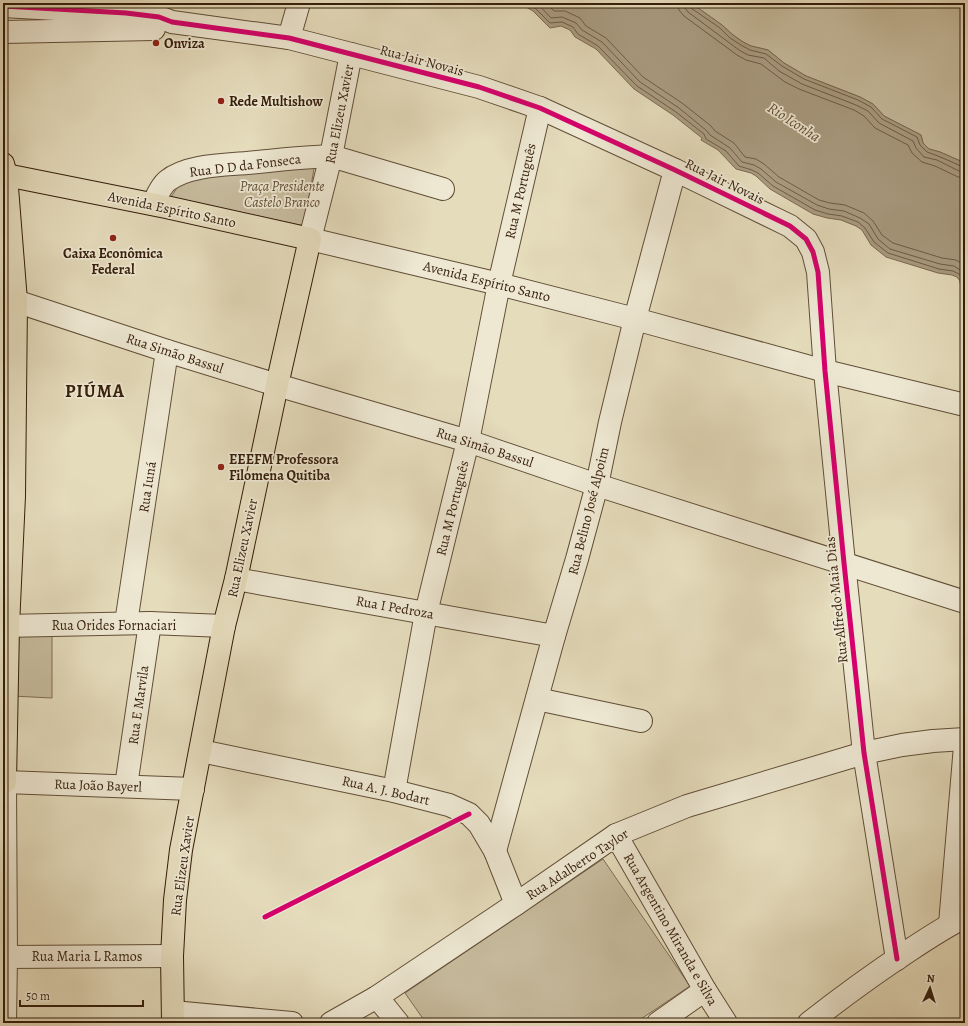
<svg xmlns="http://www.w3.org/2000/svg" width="968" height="1026" font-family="Alegreya,serif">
	<rect width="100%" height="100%" fill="#e5dcbc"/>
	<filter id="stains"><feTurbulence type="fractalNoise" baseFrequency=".005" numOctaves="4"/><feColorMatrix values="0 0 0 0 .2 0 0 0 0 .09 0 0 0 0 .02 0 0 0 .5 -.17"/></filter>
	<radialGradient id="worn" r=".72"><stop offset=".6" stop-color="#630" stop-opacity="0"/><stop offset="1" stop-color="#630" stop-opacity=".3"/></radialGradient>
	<g fill="#c7bc9e" stroke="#7e6d54">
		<polygon points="691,3 965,3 965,163 940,152 929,149 923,143 921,135 884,116 873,104 860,97 806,76 784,63 768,50 751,46 743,42 733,35 722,25"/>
		<polygon points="315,163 304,226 171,197 184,177"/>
		<polygon points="52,629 52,698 12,696 14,630"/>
		<polygon points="603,859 690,986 635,1023 426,1023 405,993"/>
	</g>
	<polygon fill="#a99b80" stroke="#7b6951" points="519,3 691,3 722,25 733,35 743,42 751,46 768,50 784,63 806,76 860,97 873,104 884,116 921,135 923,143 929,149 940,152 965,163 965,292 961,290 960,281 957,277 952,275 938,273 886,257 871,245 862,230 856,226 841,220 827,218 813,214 770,189 756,176 751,173 736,169 718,150 701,140 702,138 673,115 634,89 596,49 575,37 570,30 561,26 550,28 533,11"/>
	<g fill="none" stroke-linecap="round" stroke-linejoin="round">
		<g stroke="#6f5c46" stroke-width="1">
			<polyline points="527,3 535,8 550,23 562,22 573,27 578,34 598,46 637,86 676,112 704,134 706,139 726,151 739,166 752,170 758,173 773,186 815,210 828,214 842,216 858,222 865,228 874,242 888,253 939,269 953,271 959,274 964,280 965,287"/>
			<polyline points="537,3 551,18 562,17 576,23 582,30 602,42 640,82 679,108 707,131 710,135 730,148 742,162 754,165 761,169 776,182 817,205 829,209 844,211 860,218 869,224 878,239 890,249 940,264 954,266 965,273"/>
			<polyline points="546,3 554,11 565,11 580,18 586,26 606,38 643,77 682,103 711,126 715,131 734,143 745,157 756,159 764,164 779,177 819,200 830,203 845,205 864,213 873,221 882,235 893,243 942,258 956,260 965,265"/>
			<polyline points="678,3 679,10 684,16 737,55 746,60 761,64 785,82 799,89 854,110 864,116 875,128 908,145 912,153 922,162 935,166 958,177 965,177"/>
			<polyline points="684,3 685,8 688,12 739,50 748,55 764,58 779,71 802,84 856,105 868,111 879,123 913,141 916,148 924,157 937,160 959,171 965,171"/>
			<polyline points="689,3 691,8 720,28 730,38 741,45 750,50 766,54 782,66 804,79 858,100 871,107 882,119 917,137 920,145 927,152 938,156 961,166 965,166"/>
		</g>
		<g stroke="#614e37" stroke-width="24">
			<g id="minor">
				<polyline points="3,6 126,13 159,17 172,22 289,38 479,87 540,108 675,170 790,226 806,239 813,252 818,272 825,371 844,563 864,753 897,959"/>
				<polyline points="3,32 154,29"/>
				<polyline points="289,38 299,3"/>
				<polyline points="351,54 331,156 310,239 499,284 635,319 825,371 965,405"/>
				<path d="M153,204C157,196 160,187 167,181C187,165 224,165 247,163C270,161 292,158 315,157L331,156L443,189"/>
				<polyline points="3,297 167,351 277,385 468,441 597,485 965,602"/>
				<polyline points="236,579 554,636"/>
				<polyline points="126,623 167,351"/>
				<polyline points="3,626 150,623 224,626"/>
				<polyline points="537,699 641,721"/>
				<polyline points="201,751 394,791 449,805 469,814 479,824 495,851 516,904"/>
				<polyline points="126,786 150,623"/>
				<polyline points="394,791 426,613 468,441 499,284 540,108"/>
				<polyline points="616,835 705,990 726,1023"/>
				<polyline points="495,851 554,636 577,559 597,485 610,422 635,319 675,170"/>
				<polyline points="950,924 965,746"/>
				<polyline points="3,957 172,956"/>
				<polyline points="377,997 398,1023"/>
				<polyline points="173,1012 292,1023"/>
				<polyline points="5,1023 6,957 5,782 193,789"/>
				<polyline points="331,1023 377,997 516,904 616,835 687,806 864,753 902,745 933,741 965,739"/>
				<polyline points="658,1023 705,990"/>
				<path d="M809,1023C842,997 875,973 910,950C928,938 946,926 965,917"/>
			</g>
		</g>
		<g stroke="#351e0b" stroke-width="24">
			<g id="major">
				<polyline points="3,164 6,175 16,301 14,496 8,626 5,782 3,782"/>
				<polyline points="6,175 166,207 310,239 277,385 236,579 224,626 181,850 175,900 172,956 173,1023"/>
			</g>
		</g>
		<use href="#minor" stroke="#eee8d3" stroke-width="22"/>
		<use href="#major" stroke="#e5dcbc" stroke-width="22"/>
		<g stroke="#eee8d3" stroke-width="8">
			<g id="cycleway">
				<polyline points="3,6 126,13 159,17 172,22 289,38 479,87 540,108 675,170 790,226 806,239 813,252 818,272 825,371 844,563 864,753 897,959"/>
				<polyline points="265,917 469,814"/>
			</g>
		</g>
		<use href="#cycleway" stroke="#d6006c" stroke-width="5"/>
	</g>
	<g fill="#8f2418" stroke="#eee8d3" stroke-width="1.5">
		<circle cx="156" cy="43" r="4"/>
		<circle cx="221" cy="101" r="4"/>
		<circle cx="113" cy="238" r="4"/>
		<circle cx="221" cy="467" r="4"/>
	</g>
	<g text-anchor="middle" stroke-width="3.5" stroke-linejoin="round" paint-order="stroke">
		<g font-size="14" font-weight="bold" fill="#351e0b" stroke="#eee8d3" text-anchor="start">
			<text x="164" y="48">Onviza</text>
			<text x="229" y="106">Rede Multishow</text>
			<text x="113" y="258" text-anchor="middle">Caixa Econômica<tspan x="113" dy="16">Federal</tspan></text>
			<text x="229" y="464">EEEFM Professora<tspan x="229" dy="16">Filomena Quitiba</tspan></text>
		</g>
		<g font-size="14" fill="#351e0b" stroke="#eee8d3">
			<text transform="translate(422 60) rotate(15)" y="5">Rua Jair Novais</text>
			<text transform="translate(339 114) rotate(-79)" y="5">Rua Elizeu Xavier</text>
			<text transform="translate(245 165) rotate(-7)" y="5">Rua D D da Fonseca</text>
			<text transform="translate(725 181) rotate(26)" y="5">Rua Jair Novais</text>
			<text transform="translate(520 191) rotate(-77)" y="5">Rua M Português</text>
			<text transform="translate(172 209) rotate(12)" y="5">Avenida Espírito Santo</text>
			<text transform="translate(487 281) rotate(14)" y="5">Avenida Espírito Santo</text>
			<text transform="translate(175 353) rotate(18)" y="5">Rua Simão Bassul</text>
			<text transform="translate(485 447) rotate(18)" y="5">Rua Simão Bassul</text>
			<text transform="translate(147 487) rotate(-81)" y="5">Rua Iuná</text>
			<text transform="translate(452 508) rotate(-76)" y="5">Rua M Português</text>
			<text transform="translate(588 511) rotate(-76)" y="5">Rua Belino José Alpoim</text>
			<text transform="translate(242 548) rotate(-78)" y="5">Rua Elizeu Xavier</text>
			<text transform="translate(836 600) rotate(-96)" y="5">Rua Alfredo Maia Dias</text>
			<text transform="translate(395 607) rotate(10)" y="5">Rua I Pedroza</text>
			<text x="114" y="630">Rua Orides Fornaciari</text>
			<text transform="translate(138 705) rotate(-82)" y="5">Rua E Marvila</text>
			<text transform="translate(98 785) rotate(2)" y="5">Rua João Bayerl</text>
			<text transform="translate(386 790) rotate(13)" y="5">Rua A. J. Bodart</text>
			<text transform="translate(577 864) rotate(-33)" y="5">Rua Adalberto Taylor</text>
			<text transform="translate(182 866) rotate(-82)" y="5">Rua Elizeu Xavier</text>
			<text transform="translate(671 929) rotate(60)" y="5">Rua Argentino Miranda e Silva</text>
			<text x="87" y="961">Rua Maria L Ramos</text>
		</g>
		<g font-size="14" font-style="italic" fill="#614d37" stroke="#eee8d3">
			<text x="282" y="191">Praça Presidente<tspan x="282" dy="16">Castelo Branco</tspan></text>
		</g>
		<g font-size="15" font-style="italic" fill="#5e4a34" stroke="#eee8d3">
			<text transform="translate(794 122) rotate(33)" y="5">Rio Iconha</text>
		</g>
		<g font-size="18" font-weight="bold" letter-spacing="1" fill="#351e0b" stroke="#eee8d3">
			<text x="95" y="397">PIÚMA</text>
		</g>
	</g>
	<rect width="968" height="1026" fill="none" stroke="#e5dcbc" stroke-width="16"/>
	<rect x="4" y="4" width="960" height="1018" fill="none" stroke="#351e0b" stroke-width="2"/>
	<rect x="8" y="8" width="952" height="1010" fill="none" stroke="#351e0b"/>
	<g transform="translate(930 988) rotate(4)" stroke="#eee8d3" stroke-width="3" paint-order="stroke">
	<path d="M0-3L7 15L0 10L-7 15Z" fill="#351e0b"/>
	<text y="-6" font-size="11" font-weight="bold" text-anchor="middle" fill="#351e0b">N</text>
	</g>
	<path d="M20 1000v6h123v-6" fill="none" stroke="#351e0b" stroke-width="2"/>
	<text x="26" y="1000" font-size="12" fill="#351e0b" stroke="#eee8d3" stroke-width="3" paint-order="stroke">50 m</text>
	<rect width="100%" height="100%" filter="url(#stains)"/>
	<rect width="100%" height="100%" fill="url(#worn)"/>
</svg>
